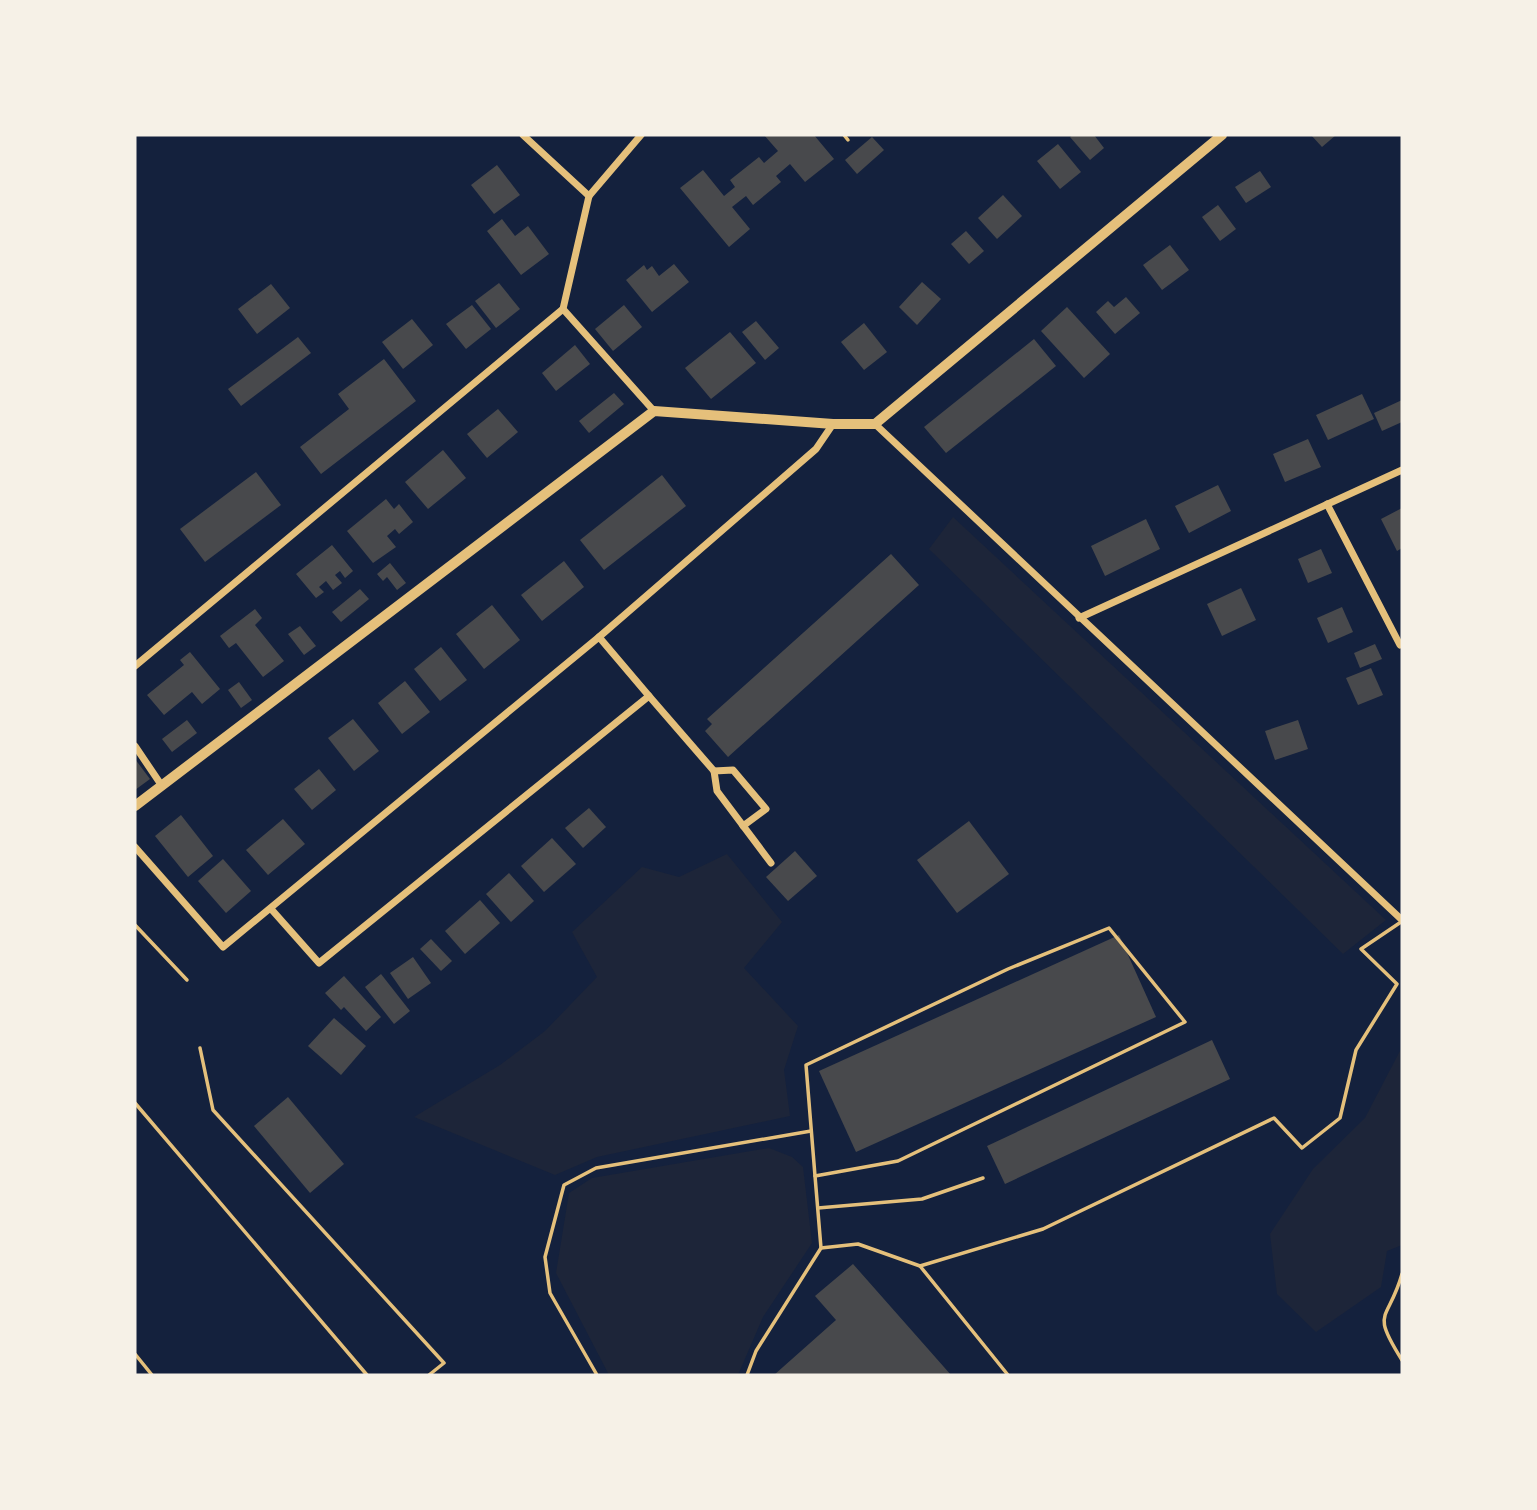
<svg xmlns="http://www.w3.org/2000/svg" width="1537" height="1510" font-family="'PT Sans Narrow',sans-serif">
	<rect width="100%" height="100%" fill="#14213d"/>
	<g fill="#1d2539">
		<polygon points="953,517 1386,920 1343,954 929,549"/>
		<polygon points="727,854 782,922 744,968 798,1026 784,1070 790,1116 597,1157 555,1175 414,1117 500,1065 545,1031 597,977 572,932 642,867 679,877"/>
		<polygon points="1402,1047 1402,1245 1387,1251 1381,1287 1316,1332 1277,1294 1270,1234 1313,1169 1365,1118"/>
		<polygon points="769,1148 792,1157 803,1167 812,1243 763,1317 738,1375 609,1375 556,1273 569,1193 592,1178"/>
	</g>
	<g fill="#48494c">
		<polygon points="764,135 814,135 834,159 805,182 790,164 776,176 781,182 753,205 746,196 732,207 750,229 729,247 680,188 703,170 724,196 735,187 730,180 759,157 764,163 778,151"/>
		<polygon points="1073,135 1094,135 1104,148 1090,160 1070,137"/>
		<polygon points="1311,135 1336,135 1322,147"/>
		<polygon points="872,137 884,150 857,174 845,160"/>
		<polygon points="1058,144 1081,172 1060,189 1037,161"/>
		<polygon points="497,165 520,195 494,214 471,185"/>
		<polygon points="1260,171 1271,187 1246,203 1235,187"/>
		<polygon points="1003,195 1022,216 997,239 978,218"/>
		<polygon points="1218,205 1236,229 1220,241 1202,217"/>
		<polygon points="502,219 515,236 528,226 549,254 521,275 487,231"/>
		<polygon points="966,231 984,251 969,264 951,244"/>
		<polygon points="1170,245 1189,270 1162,290 1143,265"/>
		<polygon points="674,264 689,282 652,312 626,280 644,265 647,270 652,266 659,276"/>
		<polygon points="922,282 941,299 917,325 899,307"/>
		<polygon points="499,283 520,309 496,328 475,301"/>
		<polygon points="271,284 290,308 257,334 238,309"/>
		<polygon points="1126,297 1140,313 1115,334 1096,312 1108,301 1114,307"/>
		<polygon points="472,305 491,329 466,349 446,324"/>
		<polygon points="624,305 642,327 613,351 595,329"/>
		<polygon points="1067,307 1110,354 1084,378 1041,331"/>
		<polygon points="412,319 433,345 403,369 382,342"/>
		<polygon points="756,321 779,348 765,360 742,332"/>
		<polygon points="864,323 887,352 864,370 841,342"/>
		<polygon points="730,332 756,363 711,399 685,368"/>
		<polygon points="298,337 311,353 241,406 228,389"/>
		<polygon points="1034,339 1056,366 946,453 924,427"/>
		<polygon points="575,345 590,364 556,391 542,373"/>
		<polygon points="384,359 416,401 321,474 300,447 349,409 338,394"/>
		<polygon points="614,393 624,404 589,433 579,421"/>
		<polygon points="1362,394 1374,419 1328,440 1316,415"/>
		<polygon points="1402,400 1402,422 1382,431 1374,413"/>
		<polygon points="498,409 518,432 487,458 467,434"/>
		<polygon points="1308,439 1321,467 1285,482 1273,454"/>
		<polygon points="443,450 466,478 428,509 405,482"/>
		<polygon points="256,472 281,505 205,562 180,529"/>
		<polygon points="662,475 686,506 604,570 580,540"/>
		<polygon points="1218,485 1231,511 1189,533 1175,506"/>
		<polygon points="386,499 394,509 399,504 413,522 399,534 395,529 387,536 396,547 373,563 347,531"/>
		<polygon points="1402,508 1402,548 1397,551 1381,519"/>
		<polygon points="1146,519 1160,549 1105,576 1091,546"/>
		<polygon points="332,545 353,571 345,578 340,571 335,575 342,583 333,590 326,581 319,587 324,592 316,598 296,574"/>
		<polygon points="1321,549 1332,573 1308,583 1298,559"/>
		<polygon points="891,554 919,585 728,757 705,731 712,724 707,719"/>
		<polygon points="564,561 584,587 542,621 521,595"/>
		<polygon points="390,563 406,583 397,590 387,577 383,581 377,574"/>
		<polygon points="1241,588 1256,620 1222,636 1207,604"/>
		<polygon points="360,589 369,599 341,622 332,612"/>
		<polygon points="492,605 520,640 484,669 456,634"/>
		<polygon points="1342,607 1353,632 1328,643 1317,618"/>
		<polygon points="255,609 262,618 255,625 284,661 263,677 236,643 229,648 220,636"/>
		<polygon points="300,626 316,646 304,655 288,634"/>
		<polygon points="1375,644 1382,659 1360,668 1354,653"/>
		<polygon points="441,647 467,680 440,701 414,669"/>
		<polygon points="190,652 220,689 202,704 192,692 164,715 147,695 184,665 180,660"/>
		<polygon points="1371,668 1383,695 1358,705 1346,678"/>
		<polygon points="405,681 430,712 402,734 378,703"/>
		<polygon points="239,682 252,700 241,708 228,690"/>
		<polygon points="353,719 379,751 354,771 328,738"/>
		<polygon points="187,720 197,733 172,752 162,739"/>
		<polygon points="1298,720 1308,749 1275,760 1265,731"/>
		<polygon points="135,759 150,779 135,790"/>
		<polygon points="319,769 336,790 312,810 294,789"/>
		<polygon points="589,808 606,827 583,848 565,828"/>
		<polygon points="181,815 213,856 188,877 155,836"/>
		<polygon points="283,819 305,844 268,875 246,850"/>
		<polygon points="969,821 1009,874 957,913 917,860"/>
		<polygon points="552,838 576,864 544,892 521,866"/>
		<polygon points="795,851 817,876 788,901 766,877"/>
		<polygon points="223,859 251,891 226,913 198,881"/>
		<polygon points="509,873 534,901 511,922 486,894"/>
		<polygon points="480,900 500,923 465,954 445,931"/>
		<polygon points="1119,935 1156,1017 856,1152 819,1071"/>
		<polygon points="431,939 452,961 441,971 420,949"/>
		<polygon points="413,957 431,983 408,999 390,973"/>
		<polygon points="381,974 410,1011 394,1024 365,987"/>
		<polygon points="344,976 381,1017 366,1031 344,1007 341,1010 325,993"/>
		<polygon points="334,1018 366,1046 341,1075 308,1046"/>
		<polygon points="1212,1040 1230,1079 1005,1184 987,1146"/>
		<polygon points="288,1097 344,1164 310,1193 254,1126"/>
		<polygon points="853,1264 951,1375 774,1375 836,1320 815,1296"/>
	</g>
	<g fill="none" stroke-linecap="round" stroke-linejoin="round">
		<g stroke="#e5c07b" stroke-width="3.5">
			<polyline points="844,135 848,140"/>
			<polyline points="135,925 187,980"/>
			<polygon points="1109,928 1185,1022 898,1161 815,1176 806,1065 1008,969"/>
			<polyline points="200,1048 213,1110 444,1363 429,1375"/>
			<polyline points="135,1103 367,1375"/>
			<polyline points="818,1208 922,1199 983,1178"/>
			<polyline points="821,1248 858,1244 920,1266 1043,1229 1274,1118 1302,1148 1340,1118 1356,1050 1397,984 1361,949 1401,922"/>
			<polyline points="920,1266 1008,1375"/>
			<path d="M1402,1274C1388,1323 1370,1309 1402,1360"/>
			<polyline points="135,1354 152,1375"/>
			<polyline points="597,1375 550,1293 545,1257 564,1185 596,1168 811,1131"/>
			<polyline points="747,1375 756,1351 821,1248 815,1176"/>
		</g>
		<g stroke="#e5c07b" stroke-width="7">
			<polyline points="523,135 589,196"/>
			<polyline points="641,135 589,196 563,309 654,411"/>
			<polyline points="875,424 1402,920"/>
			<polyline points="1327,504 1400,645"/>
			<polyline points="1079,618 1402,470"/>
			<polyline points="599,637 816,449 833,424"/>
			<polyline points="135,666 563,309"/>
			<polyline points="649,696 714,771 717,791 771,863"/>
			<polyline points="135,746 162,786"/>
			<polyline points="714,771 733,770 766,809 743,826"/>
			<polyline points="135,847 223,947 599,637 649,696 319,963 272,910"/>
		</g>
		<polyline stroke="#e5c07b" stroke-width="10" points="135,806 654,411 833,424 875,424 1222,135"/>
	</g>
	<rect width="1537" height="1510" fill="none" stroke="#f6f1e7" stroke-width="273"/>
</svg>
